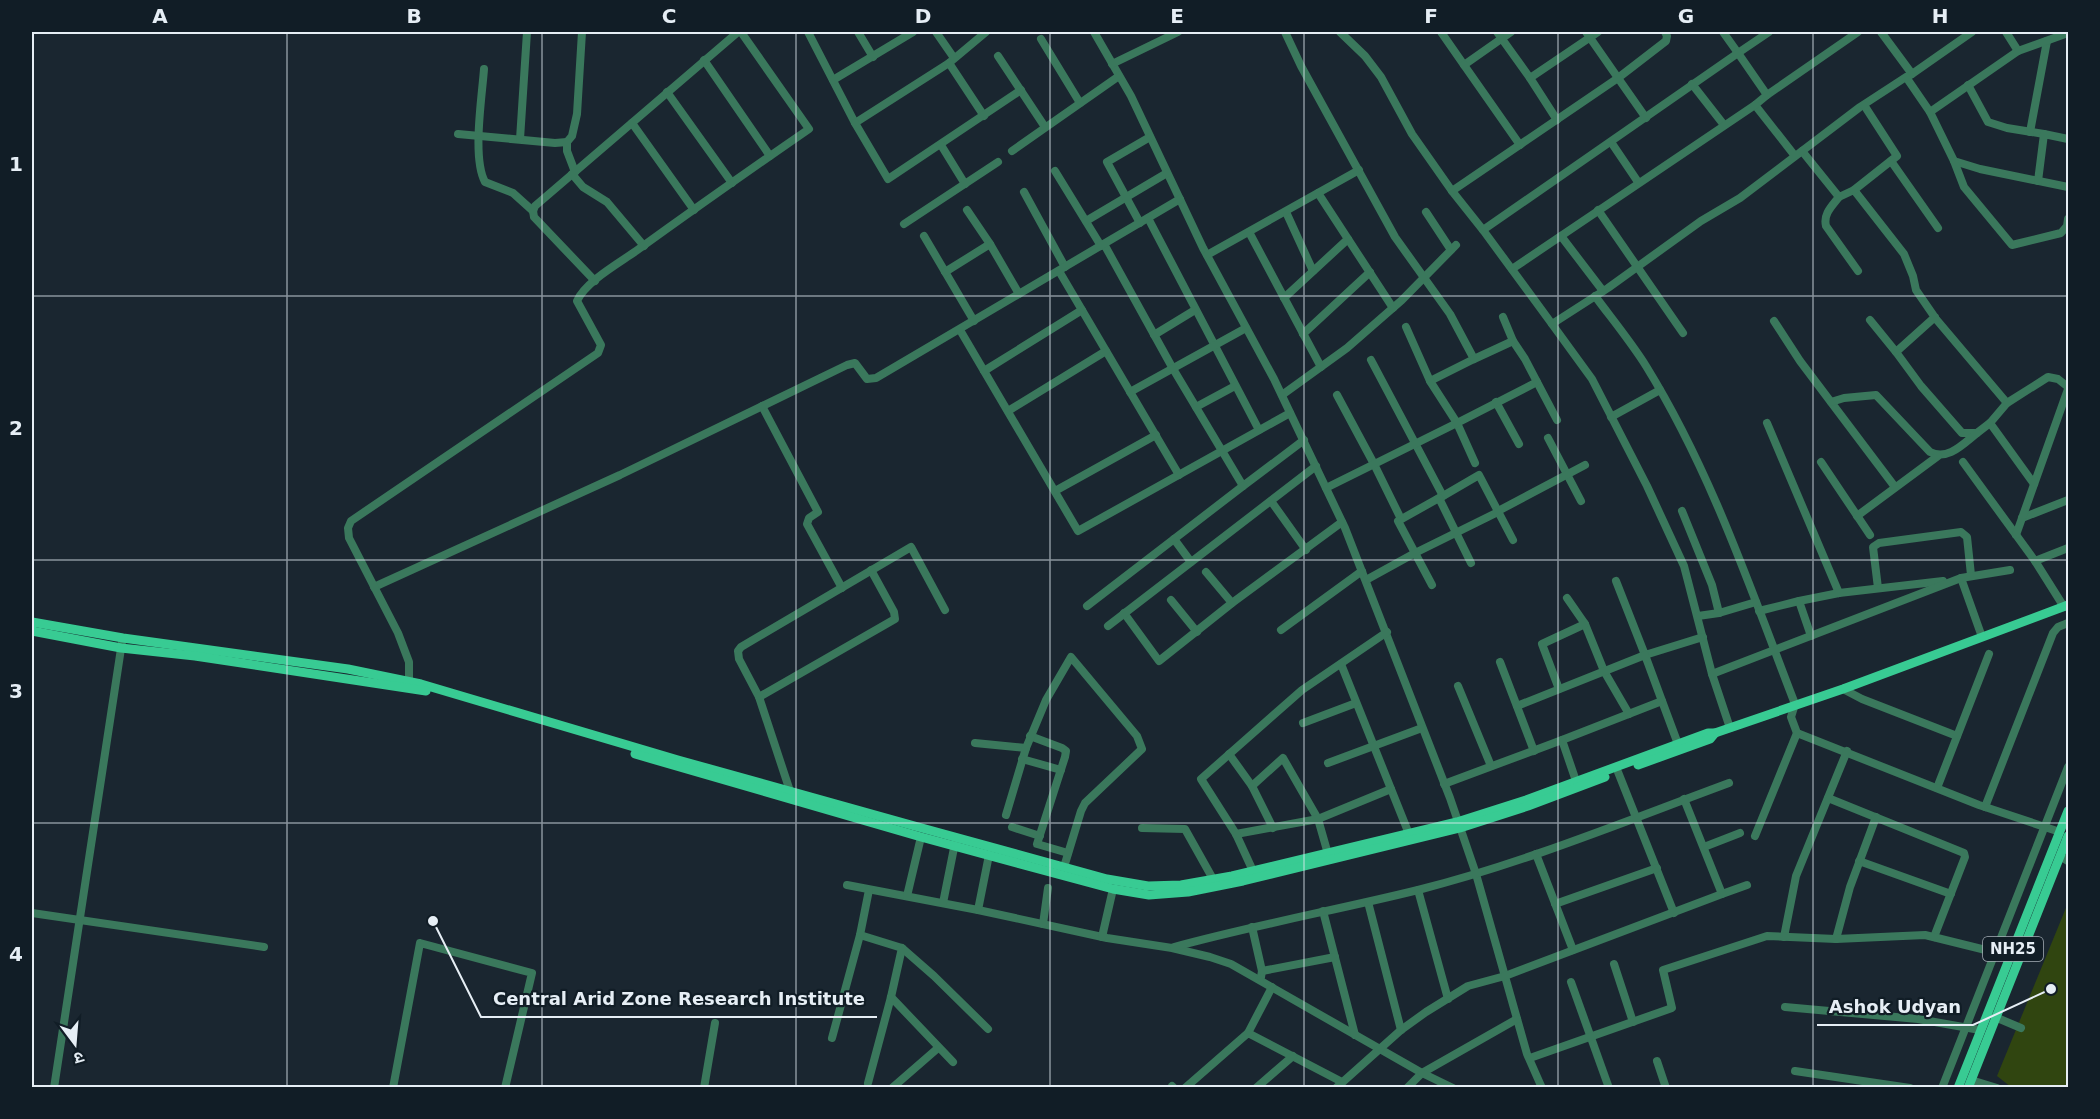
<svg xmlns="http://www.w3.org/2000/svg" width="2100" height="1119" font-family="'DejaVu Sans','Noto Sans Devanagari',sans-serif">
	<rect width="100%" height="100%" fill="#1a2630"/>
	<polygon fill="#304510" points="2068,903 2068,1087 2011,1087 1997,1076"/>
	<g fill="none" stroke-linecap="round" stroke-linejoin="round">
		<g stroke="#3a785c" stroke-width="8">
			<polyline points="808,32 855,123 949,63 986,32"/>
			<polyline points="858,32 873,57"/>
			<polyline points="936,32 954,58"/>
			<polyline points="1094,32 1131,96 1203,248 1274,379 1345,528 1450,798 1476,874 1527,1054 1542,1088"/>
			<polyline points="1285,32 1301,66 1395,237 1450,314 1474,359 1430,381"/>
			<polyline points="1340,32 1365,56 1381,77 1412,134 1452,191 1483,230"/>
			<polyline points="1441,32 1464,65 1511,32"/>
			<polyline points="1497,32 1530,78"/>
			<polyline points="1723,32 1738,53 1769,32"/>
			<polyline points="1881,32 1912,74 1909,76"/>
			<polyline points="2006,32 2018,51"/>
			<polyline points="1041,39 1080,103"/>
			<polyline points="998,56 1045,127"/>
			<polyline points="704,60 770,156"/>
			<polyline points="949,63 984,116"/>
			<polyline points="1112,64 1178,32"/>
			<polyline points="1464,65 1520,145"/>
			<path d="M484,69C482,97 472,158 485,182L513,193L533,211"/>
			<polyline points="1912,74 1972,32"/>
			<polyline points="833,80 913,32"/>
			<polyline points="1692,84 1724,125"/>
			<polyline points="1968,85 1988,122 2007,128 2044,134"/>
			<polyline points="667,92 732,183"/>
			<polyline points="1767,95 1858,32"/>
			<polyline points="1930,112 1954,161 1980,169 2068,187"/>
			<polyline points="1646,118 1618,78 1666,41 1667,36 1665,32"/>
			<polyline points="1557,120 1530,78 1598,32"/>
			<polyline points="632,123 694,210"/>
			<polyline points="855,123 888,179 1021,90"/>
			<polyline points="2030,132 2047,41"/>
			<polyline points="458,134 555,143 567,142"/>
			<polyline points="520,139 527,32"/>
			<polyline points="1611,142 1638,182"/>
			<polyline points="941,145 965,184"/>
			<polyline points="1012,151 1119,76"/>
			<polyline points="1802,151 1839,197 1854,190 1904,254 1913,276 1916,290 1936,319 2007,403 1990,423 1977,433 1962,433 1921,386 1896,352 1935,317"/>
			<polyline points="1795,156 1755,105 1767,95 1738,53 1483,230 1552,324 1608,288 1701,221 1740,198 1860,107 1906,77 1930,112 2018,51 2068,33"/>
			<polyline points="1891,161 1938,228"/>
			<polyline points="1954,161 1964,187 2012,245 2061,233 2067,226 2068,219"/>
			<polyline points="1055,171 1101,246"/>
			<polyline points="575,172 567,151 567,142 572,136 577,114 582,32"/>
			<polyline points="572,174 583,187 607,202 644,246"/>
			<polyline points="2038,181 2044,134 2068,139"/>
			<polyline points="1854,190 1897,156 1864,105"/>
			<polyline points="1452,191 1618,78 1586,32"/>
			<polyline points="1024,192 1065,267"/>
			<polyline points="1318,193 1393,308"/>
			<path d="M1839,197C1832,206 1823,214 1826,226L1858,271"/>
			<polyline points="967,210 990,244"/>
			<polyline points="1598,210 1683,333"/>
			<polyline points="1286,212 1313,271"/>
			<polyline points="1426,212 1451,250"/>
			<polyline points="1148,218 1259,430"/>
			<polyline points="1086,221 1167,173"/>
			<polyline points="1140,223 1107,162 1150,137"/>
			<polyline points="904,224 998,162"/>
			<polyline points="1249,232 1321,367"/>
			<polyline points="924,236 974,321"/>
			<polyline points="1561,236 1603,291"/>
			<polyline points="1104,244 1172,367 1243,486 1304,440"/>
			<polyline points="1207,255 1359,170"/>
			<polyline points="1512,269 1755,105"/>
			<polyline points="1059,271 1179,475"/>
			<polyline points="945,272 990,244 1019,294"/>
			<polyline points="595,281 534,217 533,211 535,206 738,32"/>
			<path d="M1595,296C1612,319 1631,342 1646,366C1711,471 1751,590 1795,704L1791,717L1797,733"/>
			<polyline points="1284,298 1348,239"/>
			<polyline points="1870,320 1896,352"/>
			<polyline points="1774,321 1800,361 1895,487"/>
			<polyline points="1552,324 1592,379 1647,486 1684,566 1712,674"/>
			<polyline points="960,330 1078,531 1290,413"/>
			<polyline points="1303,334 1370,272"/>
			<polyline points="1154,335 1195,310"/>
			<polyline points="1513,341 1525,359 1557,420"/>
			<polyline points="1474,359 1513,341 1503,317"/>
			<polyline points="1371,360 1443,496 1439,498"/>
			<polyline points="984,371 1082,310"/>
			<polyline points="1130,392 1246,328"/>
			<polyline points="1282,395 1347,348 1402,300 1456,245"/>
			<polyline points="1337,395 1374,464 1401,519"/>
			<polyline points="1496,402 1519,444"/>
			<path d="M1831,402L1844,398L1876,395L1930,452C1948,461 1963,444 1977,433"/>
			<polyline points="2007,403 2048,377 2058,379 2068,387"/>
			<polyline points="762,406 818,512 809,518 807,524 842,588"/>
			<polyline points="1196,407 1235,386"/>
			<polyline points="1008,411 1106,351"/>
			<polyline points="1611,417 1660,390"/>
			<polyline points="1767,423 1839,593"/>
			<polyline points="1990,423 2034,484"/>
			<polyline points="1548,438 1581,501"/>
			<polyline points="1821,462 1870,535"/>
			<polyline points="1963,462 2035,561 2064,607"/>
			<polyline points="1475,463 1457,423 1537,382"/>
			<polyline points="1326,488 1457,423 1430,381 1406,327"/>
			<polyline points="1055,491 1156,435"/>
			<polyline points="1443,496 1479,475 1513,540"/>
			<polyline points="1271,501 1306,550"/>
			<polyline points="1682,511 1712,585 1719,613"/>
			<polyline points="1857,516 1938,456"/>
			<polyline points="2022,518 2068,500"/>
			<polyline points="2016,535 2068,389"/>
			<polyline points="1174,539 1191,562"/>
			<polyline points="2035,561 2068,548"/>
			<polyline points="1471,563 1439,498 1398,521 1415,553 1498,512 1500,510 1585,465"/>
			<polyline points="1206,572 1232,603"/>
			<polyline points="1961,578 1982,637"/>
			<polyline points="1366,580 1415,553 1432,585"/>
			<polyline points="1616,581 1645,655 1703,637"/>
			<polyline points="374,587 620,475 847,365 855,363 867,379 876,378 1180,199"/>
			<polyline points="1878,588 1873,547 1879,543 1961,532 1967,537 1971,575"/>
			<polyline points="1171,600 1197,632"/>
			<polyline points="1799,601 1811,636"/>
			<polyline points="1087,606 1243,486"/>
			<polyline points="1759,611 1799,601 1839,593 1943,581"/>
			<polyline points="1124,613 1159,661 1232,603 1342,522"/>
			<polyline points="1698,616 1719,613 1756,602"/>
			<polyline points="1585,624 1604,671 1629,714"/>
			<polyline points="1108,626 1316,466"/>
			<polyline points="1281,630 1362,571"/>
			<polyline points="1500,662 1534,751"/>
			<polyline points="1341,664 1409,834"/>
			<path d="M409,682V662L398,633L349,538L348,528L351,521L598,353L601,345L577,301C585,282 619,263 636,251C693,210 751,169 809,129L741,32"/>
			<polyline points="1458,686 1491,766"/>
			<polyline points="1559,689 1542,644 1585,624 1567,598"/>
			<polyline points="1843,689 1862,699 1957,736"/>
			<polyline points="759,697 739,659 738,651 741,647 911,547 945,610"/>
			<polyline points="1662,701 1678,744"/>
			<polyline points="1517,706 1645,655 1662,701 1562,740"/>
			<polyline points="1303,723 1356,703"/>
			<polyline points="1730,728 1712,674 1961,578 2010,570"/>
			<polyline points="1030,736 1062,748 1066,751 1065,757 1037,844 1068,853"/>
			<polyline points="975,743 1026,748"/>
			<polyline points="1229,754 1252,786 1273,828"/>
			<polyline points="1022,759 1061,770"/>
			<polyline points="1328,763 1422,728"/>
			<polyline points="1618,772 1674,913"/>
			<polyline points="1444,784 1562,740 1576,781"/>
			<polyline points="1252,786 1283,758 1318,819 1328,854"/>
			<polyline points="1937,788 1989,654"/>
			<polyline points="790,791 759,697 895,619 894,612 871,570"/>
			<polyline points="1828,798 1964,853 1965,857 1934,937"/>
			<polyline points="1985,807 2053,633 2058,627 2068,623"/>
			<polyline points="1006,815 1026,748 1046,700 1071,657 1137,736 1142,749 1085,803 1081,811 1064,867"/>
			<polyline points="1012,827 1040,836"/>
			<polyline points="1142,828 1185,829 1213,879"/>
			<polyline points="1236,834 1318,819 1391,789"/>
			<polyline points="1755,836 1797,733 1979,805 2060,832"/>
			<polyline points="1704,847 1740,833"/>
			<polyline points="1536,854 1573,950"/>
			<polyline points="2060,856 2068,861"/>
			<polyline points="1859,861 1951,894"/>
			<polyline points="1253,871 1236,834 1201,779 1302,690 1387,632"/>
			<polyline points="847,885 978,910 1107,938 1172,948 1210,957 1231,964 1422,1073 1407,1088"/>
			<polyline points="1418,890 1448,999"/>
			<polyline points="1722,894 1747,885"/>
			<polyline points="907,896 921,837"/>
			<polyline points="1368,902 1401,1030"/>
			<polyline points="943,903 955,843"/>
			<polyline points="1555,904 1657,868"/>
			<polyline points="978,910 989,855"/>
			<polyline points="1323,911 1355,1035"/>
			<polyline points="32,913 264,947"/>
			<polyline points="1043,924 1048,888"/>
			<polyline points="1252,927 1262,971 1261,977"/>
			<polyline points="860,935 902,948 891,997 868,1083"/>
			<polyline points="1102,937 1113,889"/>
			<polyline points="1784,937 1796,876 1847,751"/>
			<polyline points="1836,939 1850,887 1876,817"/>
			<path d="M1174,947C1254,925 1337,910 1418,890C1524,863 1626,821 1729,783"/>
			<polyline points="902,948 934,976 988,1029"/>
			<polyline points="1614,964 1633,1022"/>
			<polyline points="1262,971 1335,957"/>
			<polyline points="1571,982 1609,1088"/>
			<polyline points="891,997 953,1062"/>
			<polyline points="1785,1007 1918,1019 1980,1030"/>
			<polyline points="1995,1017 2021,1028"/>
			<polyline points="1248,1033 1272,987"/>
			<polyline points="832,1038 860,935 869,890"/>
			<polyline points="1530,1058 1672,1008 1663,970 1767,936 1836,939 1925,935 2010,956"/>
			<polyline points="1657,1061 1666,1088"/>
			<polyline points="1795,1071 1910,1088"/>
			<polyline points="1422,1073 1517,1019"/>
			<polyline points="1422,1073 1453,1088"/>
			<polyline points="1971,1080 1997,1088"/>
			<polyline points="1172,1086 1174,1088"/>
			<polyline points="54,1088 122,642"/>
			<polyline points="393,1088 420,943 532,973 505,1088"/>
			<polyline points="704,1088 715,1023"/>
			<polyline points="892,1088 938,1048"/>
			<polyline points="1185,1088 1248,1033 1342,1082"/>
			<polyline points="1256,1088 1293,1056"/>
			<polyline points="1336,1088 1401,1030 1426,1012 1468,986 1505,976 1722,894 1684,799"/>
			<polyline points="1942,1088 2068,767"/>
		</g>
		<g stroke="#38cb93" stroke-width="9">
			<polyline points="32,622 123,638 348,669 421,684 678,760 911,825 1107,879 1148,886 1181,885 1232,876 1457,822 1526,800 1708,733 1715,733 1843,689 2068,605"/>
			<polyline points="32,631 121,648 195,656 426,691"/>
			<polyline points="635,754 921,837 1113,889 1149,895 1188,892 1243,881 1460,828 1528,806 1605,777"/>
			<polyline points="1638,765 1710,739 1715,733"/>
			<polyline points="1958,1088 2068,811"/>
			<polyline points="1968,1088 2068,836"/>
		</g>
	</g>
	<path fill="none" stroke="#e6eef5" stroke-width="1.5" stroke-opacity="0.55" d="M287,32V1088M542,32V1088M796,32V1088M1050,32V1088M1304,32V1088M1558,32V1088M1813,32V1088M32,296H2068M32,560H2068M32,823H2068"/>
	<g text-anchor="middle" stroke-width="4.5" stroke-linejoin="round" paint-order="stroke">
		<rect fill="#111d26" stroke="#a6afb7" stroke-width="1.5" x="1983" y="937" width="60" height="24" rx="4.5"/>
		<g font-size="15" font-weight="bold" fill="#e6eef5">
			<text x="2013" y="954">NH25</text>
		</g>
	</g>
	<path fill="none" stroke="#e6eef5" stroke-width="2" d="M433 921L481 1017H877M2051 989L1973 1025H1817"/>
	<g fill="#e6eef5" stroke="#111d26" stroke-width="2">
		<circle cx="433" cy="921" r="6"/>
		<circle cx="2051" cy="989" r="6"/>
	</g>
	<g font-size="18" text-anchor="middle" font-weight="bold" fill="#e6eef5" stroke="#111d26" stroke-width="4.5" stroke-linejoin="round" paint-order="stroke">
		<text x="679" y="1005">Central Arid Zone Research Institute</text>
		<text x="1895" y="1013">Ashok Udyan</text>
	</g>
	<rect width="2100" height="1119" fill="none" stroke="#111d26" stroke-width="66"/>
	<g transform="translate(75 1044) rotate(164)" stroke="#111d26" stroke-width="4.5" paint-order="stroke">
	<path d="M0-4.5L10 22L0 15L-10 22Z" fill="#e6eef5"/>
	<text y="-9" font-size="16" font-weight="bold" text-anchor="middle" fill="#e6eef5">उ</text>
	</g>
	<rect x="33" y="33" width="2034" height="1053" fill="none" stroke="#e6eef5" stroke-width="2"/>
	<g font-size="20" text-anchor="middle" font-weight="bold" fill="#e6eef5">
		<text x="160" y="23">A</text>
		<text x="414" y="23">B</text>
		<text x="669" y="23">C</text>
		<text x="923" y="23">D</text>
		<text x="1177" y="23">E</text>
		<text x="1431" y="23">F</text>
		<text x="1686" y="23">G</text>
		<text x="1940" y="23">H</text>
		<text x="16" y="171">1</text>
		<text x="16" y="435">2</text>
		<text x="16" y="698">3</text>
		<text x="16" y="961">4</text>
	</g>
</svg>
